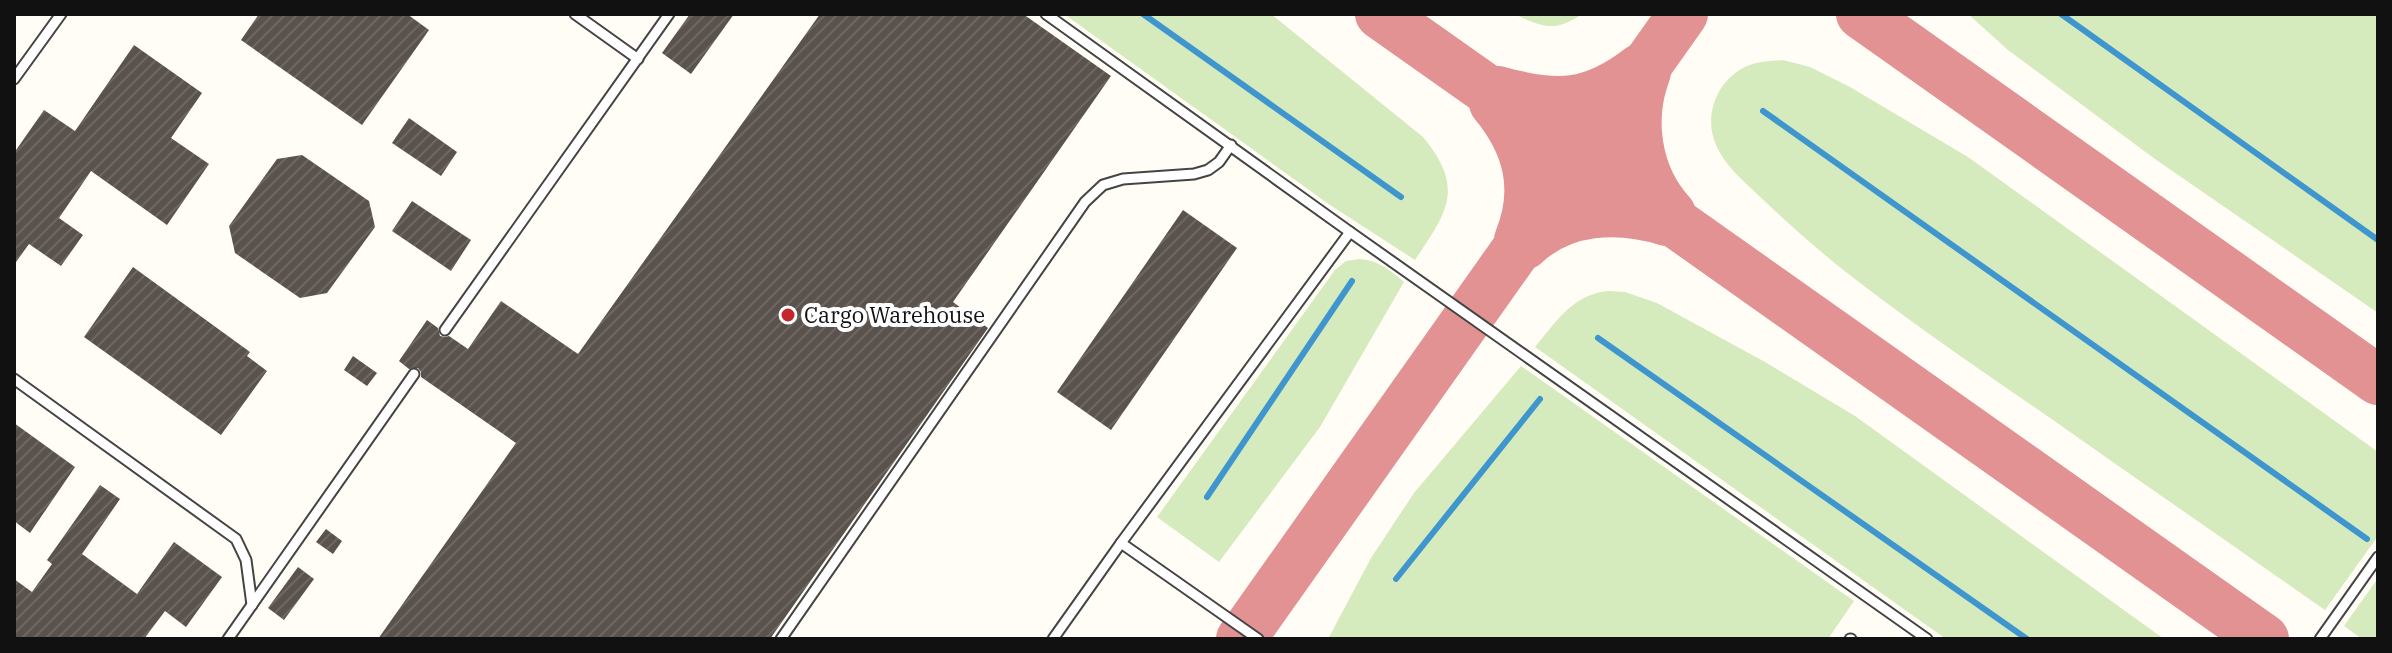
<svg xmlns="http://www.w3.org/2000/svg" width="2392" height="653" font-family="'IBM Plex Serif',serif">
	<defs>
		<pattern id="building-hatch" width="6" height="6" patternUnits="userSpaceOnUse" patternTransform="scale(2)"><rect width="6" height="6" fill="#5a524d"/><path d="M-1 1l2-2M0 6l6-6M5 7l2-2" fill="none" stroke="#6d6662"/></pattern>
	</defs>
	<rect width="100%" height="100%" fill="#fffdf5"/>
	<g fill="#d5ebbd">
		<path d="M1064,14H1271L1423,137C1465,188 1448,211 1415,260L1330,205Z"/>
		<path d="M1514,14H1582C1555,33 1542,27 1514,14Z"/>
		<polygon points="1968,14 2378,14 2378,313 2155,159 2008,50"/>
		<path d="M1783,60L1810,67L1850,87L1968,157L2378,452V536L2325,610C2235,547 2144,484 2053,420C1980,370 1907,320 1837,265C1809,242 1782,218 1756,193C1742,180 1725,165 1717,147C1702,117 1717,79 1747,66C1759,61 1771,61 1783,60Z"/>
		<path d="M1359,259C1378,260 1390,270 1404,282L1320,427L1219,562L1157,517L1335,270L1346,261Z"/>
		<path d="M1608,291L1625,292L1657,303L1765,362L1855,416L2164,639H1946L1535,347C1556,322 1573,294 1608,291Z"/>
		<polygon points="1521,366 1854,601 1828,639 1328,639 1371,558 1414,493"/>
		<polygon points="2378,578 2378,639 2362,639 2344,626"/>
	</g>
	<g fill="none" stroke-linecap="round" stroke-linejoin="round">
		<g stroke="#3f96cf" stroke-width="6">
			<polyline points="1143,14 1401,197"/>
			<polyline points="2061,14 2378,240"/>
			<polyline points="1763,111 2367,539"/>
			<polyline points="1598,338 2027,639"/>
			<polyline points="1207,497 1352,281"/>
			<polyline points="1396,579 1540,399"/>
		</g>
		<g stroke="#e29292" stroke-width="50">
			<polyline points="1380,14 2264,639"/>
			<polyline points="1861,14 2378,380"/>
			<path d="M1646,72C1628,119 1636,176 1671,214"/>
			<path d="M1498,91C1556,107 1591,107 1641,68"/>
			<path d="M1494,103C1528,144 1540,189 1519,240"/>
			<path d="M1524,245C1563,208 1618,206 1667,221"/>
			<polyline points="1241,639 1683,14"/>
		</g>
	</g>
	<g fill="url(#building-hatch)">
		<polygon points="259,14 407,14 429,30 362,125 241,40"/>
		<polygon points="690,14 734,14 691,74 662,53"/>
		<polygon points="820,14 1023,14 1111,76 953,302 988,328 770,639 378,639 516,443 421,377 421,372 418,368 409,369 399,361 427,320 438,328 440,336 445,337 449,336 468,349 501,301 578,354"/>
		<polygon points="134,45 202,93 171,138 209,164 167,225 91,171 59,218 83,235 61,266 29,244 14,265 14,153 44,110 75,131"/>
		<polygon points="409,118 457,152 441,176 392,143"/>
		<polygon points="302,155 369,201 375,227 327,293 300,298 235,253 229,226 277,159"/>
		<polygon points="412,201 471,240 451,271 392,231"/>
		<polygon points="1183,210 1237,248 1111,430 1057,392"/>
		<polygon points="133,267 250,352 247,356 267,371 221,435 84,337"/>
		<polygon points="353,356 377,373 367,386 344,370"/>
		<polygon points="14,423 75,467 30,533 14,521"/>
		<polygon points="100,485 120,499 82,554 137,594 174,542 222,577 186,627 165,611 144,639 14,639 14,579 32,592 52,564 47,560"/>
		<polygon points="326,529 342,541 333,554 316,542"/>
		<polygon points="298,567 314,579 284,620 268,608"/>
	</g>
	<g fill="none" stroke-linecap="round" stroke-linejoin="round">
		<g stroke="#444" stroke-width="13">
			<g id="lane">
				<polyline points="575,14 638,59"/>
				<polyline points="1046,14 1350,232 1927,639"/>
				<polyline points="14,79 61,14"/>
				<polyline points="445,330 669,14"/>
				<polyline points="14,379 236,539 246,560 252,605"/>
				<polyline points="1121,543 1350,232"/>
				<polyline points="228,639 414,374"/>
				<polyline points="781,639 1085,202 1103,185 1123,179 1194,174 1208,170 1219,162 1231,145"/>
				<polyline points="1053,639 1121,543 1258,639"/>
				<polyline points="1850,639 1851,639"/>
				<polyline points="2320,639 2378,557"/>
			</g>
		</g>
		<use href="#lane" stroke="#fff" stroke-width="9"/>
	</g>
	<circle fill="#c4262e" stroke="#fff" stroke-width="3" cx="788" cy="315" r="8"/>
	<g text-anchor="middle" stroke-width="8" stroke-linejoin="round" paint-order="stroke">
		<g font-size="22" fill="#111" stroke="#fff" text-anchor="start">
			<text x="804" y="323">Cargo Warehouse</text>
		</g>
	</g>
	<rect width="2392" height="653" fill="none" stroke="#111111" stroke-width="32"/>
</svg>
